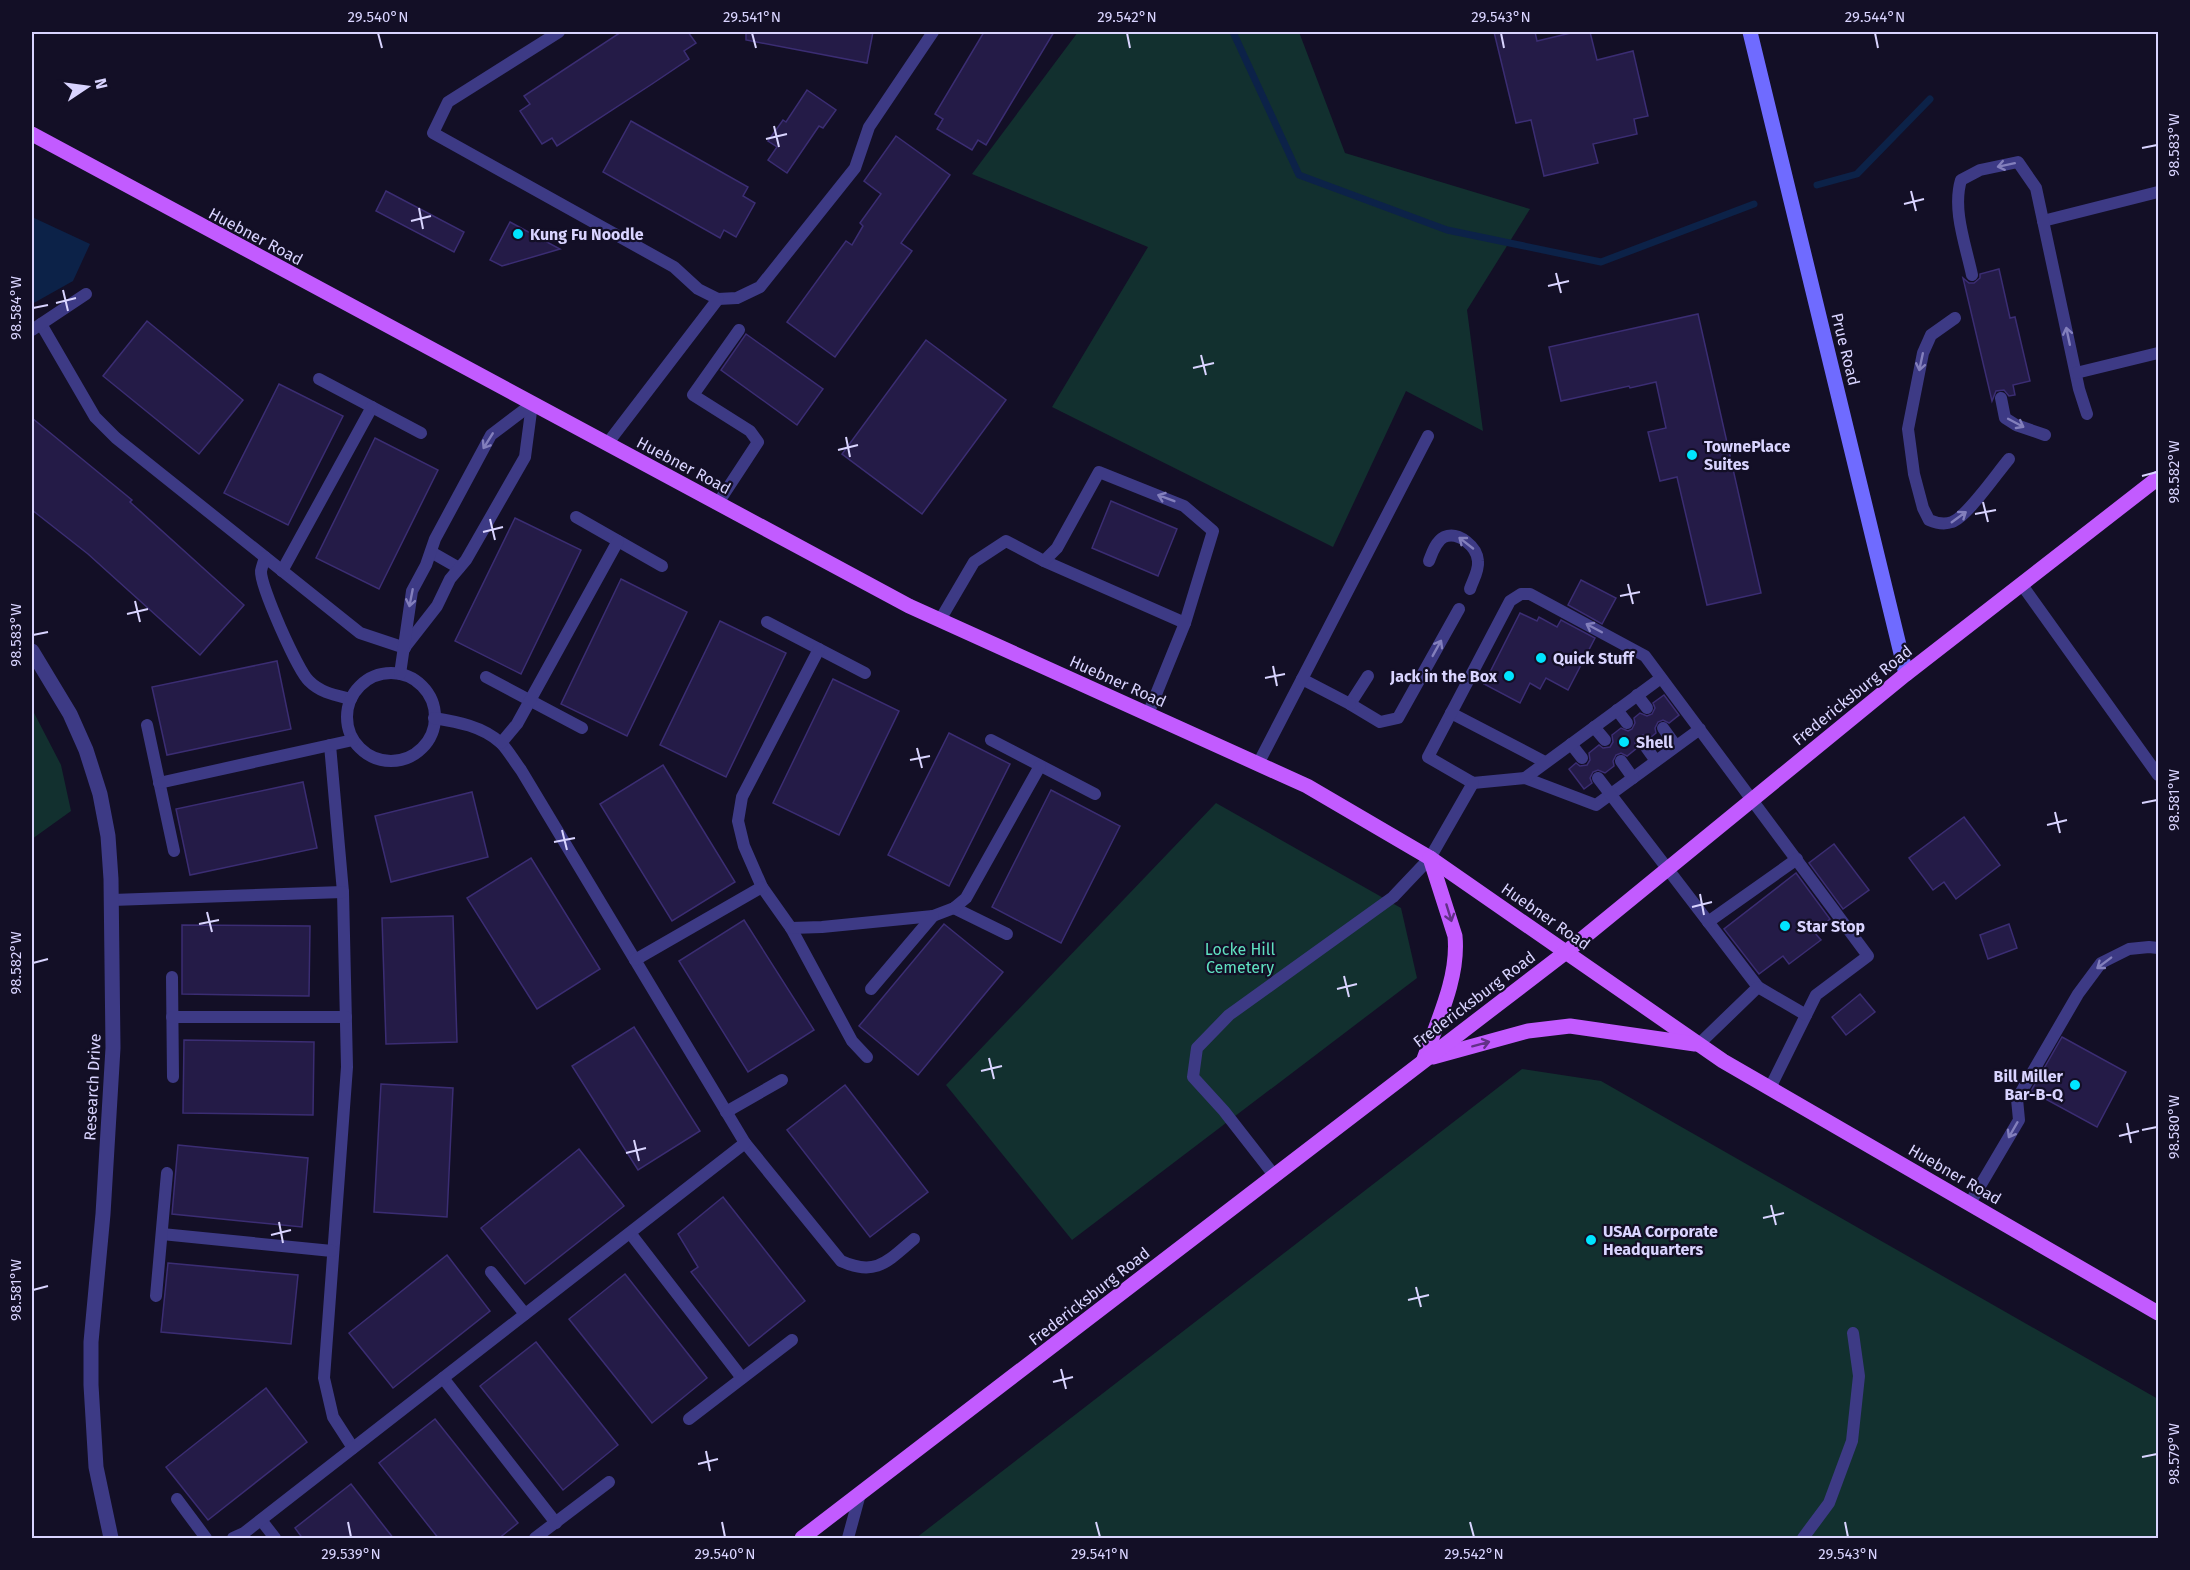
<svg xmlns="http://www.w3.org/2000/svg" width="2190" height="1570" font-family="'Fira Sans',sans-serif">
	<rect width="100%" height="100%" fill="#130f26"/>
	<g fill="#12302f">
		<polygon points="1078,32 1299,32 1345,153 1530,209 1467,310 1483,431 1406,391 1333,547 1052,407 1148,247 972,174"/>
		<polygon points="32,709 61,765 71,811 32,839"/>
		<polygon points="1216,803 1401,908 1417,978 1072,1240 946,1085"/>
		<polygon points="1522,1069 1601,1081 2158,1399 2158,1538 916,1538"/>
	</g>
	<polygon fill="#0c2248" points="32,217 90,244 73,281 32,304"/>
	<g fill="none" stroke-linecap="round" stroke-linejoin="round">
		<g stroke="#0c2248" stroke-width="7">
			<polyline points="1233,32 1299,175 1447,230 1601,262 1754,204"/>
			<polyline points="1817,185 1857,174 1930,99"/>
		</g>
	</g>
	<g fill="#241b47" stroke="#3b2d73" stroke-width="1.5">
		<polygon points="621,32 688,32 696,43 684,51 689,59 652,84 557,146 552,138 542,144 520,111 530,104 524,96"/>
		<polygon points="746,32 873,32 867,63 746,40"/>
		<polygon points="984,32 1054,32 986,145 978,140 972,150 937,129 943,119 935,114"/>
		<polygon points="1494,32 1535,32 1537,41 1575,32 1590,32 1597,60 1633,51 1648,116 1634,119 1637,134 1593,144 1598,163 1544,176 1531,120 1516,123"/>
		<polygon points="807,90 836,110 823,128 819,126 787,173 768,160 777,147 768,141 783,120 786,122"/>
		<polygon points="631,121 748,187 743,196 755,203 736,237 724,230 720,238 603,172"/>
		<polygon points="896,136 950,175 901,243 912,251 835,357 787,322 846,241 852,245 863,226 860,223 881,194 864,181"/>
		<polygon points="386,191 464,232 454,252 376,211"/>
		<polygon points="510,222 560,249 502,266 490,260"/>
		<polygon points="1999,269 2010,318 2015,317 2030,381 2013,385 2015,395 2009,396 2004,390 1996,391 1992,401 1963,278 1969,283 1974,283 1980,278 1980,274"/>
		<polygon points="1698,314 1761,593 1707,605 1677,477 1660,481 1648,432 1666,428 1656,382 1630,388 1629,386 1561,401 1549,347"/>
		<polygon points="147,321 243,400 199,454 103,376"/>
		<polygon points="746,334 823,389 797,425 721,370"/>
		<polygon points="926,340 1006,400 922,514 842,454"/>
		<polygon points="279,384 343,416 288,525 224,493"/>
		<polygon points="32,418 132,500 130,502 244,605 200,655 88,554 32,510"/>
		<polygon points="375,438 438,470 379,589 316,558"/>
		<polygon points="1111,501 1177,529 1158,576 1092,548"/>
		<polygon points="515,518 581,550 521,674 455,641"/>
		<polygon points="621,579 687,612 627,736 561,704"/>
		<polygon points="1581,580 1616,598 1602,624 1568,605"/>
		<polygon points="1520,613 1537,621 1539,617 1557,627 1561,620 1595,638 1568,690 1546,678 1540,689 1530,683 1520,703 1484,684"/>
		<polygon points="720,621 786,653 726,777 660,745"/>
		<polygon points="277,661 291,729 167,755 152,687"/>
		<polygon points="833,679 899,711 839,835 773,803"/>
		<polygon points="1664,695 1679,715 1669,723 1663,720 1658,722 1655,728 1656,733 1650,738 1643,735 1638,737 1635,743 1637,748 1627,756 1621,753 1616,755 1613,761 1614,766 1605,773 1598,770 1593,772 1590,778 1592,783 1584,789 1569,769 1576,763 1580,766 1587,765 1590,760 1589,753 1599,745 1603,748 1610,747 1613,742 1612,735 1621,728 1628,731 1632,729 1635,723 1634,718 1640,713 1647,716 1652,714 1655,708 1653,703"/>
		<polygon points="949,733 1010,764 949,886 888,855"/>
		<polygon points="663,765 735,882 672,921 600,804"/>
		<polygon points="303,782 317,848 190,875 176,809"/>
		<polygon points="1051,790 1120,826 1061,943 992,907"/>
		<polygon points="472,792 488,857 391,882 375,816"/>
		<polygon points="1964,817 2000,865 1956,899 1944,882 1933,890 1909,858"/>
		<polygon points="1834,844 1869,890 1843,909 1809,863"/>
		<polygon points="531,858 600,969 537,1009 467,898"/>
		<polygon points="1796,873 1830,919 1814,932 1821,940 1789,964 1783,956 1759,974 1724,929"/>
		<polygon points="453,916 457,1042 386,1044 382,918"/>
		<polygon points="744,920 814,1030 748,1072 679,961"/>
		<polygon points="944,924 1003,972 918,1075 859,1026"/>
		<polygon points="2009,924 2017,948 1988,959 1980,935"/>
		<polygon points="182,925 310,926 309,996 182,994"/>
		<polygon points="1860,994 1875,1012 1846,1035 1832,1017"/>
		<polygon points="634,1027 700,1131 638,1170 572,1066"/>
		<polygon points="2062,1037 2126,1072 2097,1127 2031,1091"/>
		<polygon points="184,1040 314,1042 313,1115 183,1113"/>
		<polygon points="381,1084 453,1088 447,1217 374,1212"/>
		<polygon points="845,1085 928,1192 870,1237 787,1130"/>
		<polygon points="178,1145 308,1158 302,1227 172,1214"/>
		<polygon points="579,1149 624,1206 525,1284 481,1228"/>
		<polygon points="723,1197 805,1301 749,1346 691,1272 698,1267 678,1234"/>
		<polygon points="447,1255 490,1311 393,1388 349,1333"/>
		<polygon points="168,1263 298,1275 291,1344 161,1332"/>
		<polygon points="625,1274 707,1378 652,1423 569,1319"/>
		<polygon points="536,1342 618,1445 563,1490 480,1386"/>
		<polygon points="266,1388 307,1442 208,1520 166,1467"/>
		<polygon points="435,1419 518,1523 498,1539 439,1539 379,1463"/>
		<polygon points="351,1484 394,1539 303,1539 295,1528"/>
	</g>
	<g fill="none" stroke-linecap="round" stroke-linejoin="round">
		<g stroke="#3d3a85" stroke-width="12">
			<polyline points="559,32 448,102 433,133 674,267 698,289 718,299 737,298 760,287 855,168 869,127 933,32"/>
			<polyline points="2043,221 2158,192"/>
			<path d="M1972,275C1966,246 1952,210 1961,180L1980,170L2018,162L2036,188L2079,389L2087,414"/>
			<path d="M1955,318L1931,335L1923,353L1908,429L1914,474L1923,508L1929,520C1936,523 1944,525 1952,522C1967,517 1997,473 2009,459"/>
			<polyline points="41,324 95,417 116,438 360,633 405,648"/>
			<polyline points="32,330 86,294"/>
			<polyline points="2076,373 2158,353"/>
			<polyline points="319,379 421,433"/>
			<polyline points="2001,398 2005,418 2016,425 2045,435"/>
			<polyline points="607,444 718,299"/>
			<polyline points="718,503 758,442 750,431 693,395 739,330"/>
			<polyline points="576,517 662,566"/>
			<polyline points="431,552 459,568"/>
			<path d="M265,557C264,561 262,566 261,571C260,586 298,671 309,681C321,693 335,695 351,699"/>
			<polyline points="1044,561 1185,623"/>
			<path d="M1429,561C1432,553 1436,541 1444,537C1459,531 1477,547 1478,561C1479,571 1473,580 1470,589"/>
			<polyline points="282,571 372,407"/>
			<polyline points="2022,585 2158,775"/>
			<polyline points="940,620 974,562 1006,541 1044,561 1057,548 1099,472 1184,506 1213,531 1185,623 1148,714"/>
			<polyline points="767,622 865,673"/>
			<polyline points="405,647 437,606 450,579 466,560 525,457 532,404"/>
			<polyline points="819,649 742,797 738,821 744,846 762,887 791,928 852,1041 867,1057"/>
			<circle cx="391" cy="717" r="44"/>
			<polyline points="400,674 412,591 426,565 435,539 491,435 532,404"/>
			<polyline points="1368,676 1350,704 1380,722 1398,718 1459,609"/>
			<polyline points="486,677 582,728"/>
			<polyline points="1302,679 1350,704"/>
			<polyline points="1637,695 1647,708"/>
			<polyline points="1617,710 1627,723"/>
			<polyline points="1451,713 1545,762"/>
			<path d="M434,718C458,722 482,726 501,743C508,750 514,761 521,770L745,1143L841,1261C876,1277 888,1261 914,1239"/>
			<polyline points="147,725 174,851"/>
			<polyline points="1594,727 1605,740"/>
			<polyline points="1663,728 1676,746"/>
			<polyline points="1700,729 1596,805 1525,778 1473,783 1428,757 1510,601 1521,594 1530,594 1645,656 1868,956 1816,995 1770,1088"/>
			<polyline points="991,740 1095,794"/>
			<polyline points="501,743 517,724 618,541"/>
			<polyline points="1643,743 1656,761"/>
			<polyline points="1571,744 1582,758"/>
			<polyline points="330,745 343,892 347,1067 324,1378 333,1417 353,1448"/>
			<polyline points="1621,761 1633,778"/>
			<polyline points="1258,764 1428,436"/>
			<polyline points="1525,778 1661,678"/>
			<polyline points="1598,778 1758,987 1806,1015"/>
			<polyline points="159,783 353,740"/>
			<polyline points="112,900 343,892"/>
			<polyline points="954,908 1007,934"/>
			<polyline points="1708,922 1797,859"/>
			<polyline points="791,928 822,927 933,916 954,908 966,898 1040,766"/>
			<polyline points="635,960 762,887"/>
			<polyline points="172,977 173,1077"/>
			<polyline points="871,989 933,916"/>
			<polyline points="172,1017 346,1017"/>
			<polyline points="1698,1045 1758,987"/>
			<polyline points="726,1112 782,1080"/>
			<polyline points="1274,1175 1224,1111 1193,1077 1197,1048 1229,1015 1393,897 1430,858 1473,783"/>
			<polyline points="1970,1203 2019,1120 2017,1099 2078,994 2101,963 2129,949 2149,947 2158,948"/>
			<polyline points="630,1233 742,1378"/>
			<polyline points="162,1234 332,1251"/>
			<polyline points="491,1272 525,1314"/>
			<polyline points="156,1296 167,1173"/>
			<polyline points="443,1378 556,1523"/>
			<polyline points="689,1419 792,1340"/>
			<polyline points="177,1499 206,1538"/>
			<polyline points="261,1520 275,1538"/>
			<polyline points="233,1538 244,1533 745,1143"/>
			<polyline points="535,1538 609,1482"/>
			<polyline points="848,1538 860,1494"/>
			<polyline points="1803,1538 1829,1503 1852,1441 1859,1376 1853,1333"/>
		</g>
		<polyline stroke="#3d3a85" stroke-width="15" points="32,651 70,714 86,750 100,794 108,836 111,879 113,1048 103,1214 91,1342 91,1385 96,1467 111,1538"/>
		<polyline stroke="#6f6bff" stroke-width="15" points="1750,32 1906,674"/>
		<g stroke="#c25bff" stroke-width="15">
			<polyline points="32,134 909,606 1307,786 1430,858 1723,1061 2158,1313"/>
			<polyline points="1433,1057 1528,1031 1570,1026 1695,1044"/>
			<path d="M1424,1059C1438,1020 1459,977 1455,936L1430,858"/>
			<polyline points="802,1538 1566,952 1906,674 2158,478"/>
		</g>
	</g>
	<defs><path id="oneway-shaft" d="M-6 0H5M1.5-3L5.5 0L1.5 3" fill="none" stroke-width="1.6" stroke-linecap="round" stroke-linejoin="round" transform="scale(1.5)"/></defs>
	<g stroke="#837fbc">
		<use href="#oneway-shaft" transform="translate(2006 165) rotate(168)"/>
		<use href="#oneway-shaft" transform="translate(2068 336) rotate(-102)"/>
		<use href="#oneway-shaft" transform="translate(1921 362) rotate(102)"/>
		<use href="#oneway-shaft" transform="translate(2016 423) rotate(28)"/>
		<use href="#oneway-shaft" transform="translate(488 441) rotate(122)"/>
		<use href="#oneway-shaft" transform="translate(1166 498) rotate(-159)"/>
		<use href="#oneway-shaft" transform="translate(1959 517) rotate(-36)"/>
		<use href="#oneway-shaft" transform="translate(1466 543) rotate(-142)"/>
		<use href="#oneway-shaft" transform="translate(411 598) rotate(101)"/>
		<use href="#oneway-shaft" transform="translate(1594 628) rotate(-152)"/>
		<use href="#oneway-shaft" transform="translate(1437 648) rotate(-61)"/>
		<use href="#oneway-shaft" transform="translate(2104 963) rotate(143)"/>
		<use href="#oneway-shaft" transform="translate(2013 1130) rotate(120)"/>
	</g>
	<g stroke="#623188">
		<use href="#oneway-shaft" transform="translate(1449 913) rotate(73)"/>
		<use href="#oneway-shaft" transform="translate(1481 1044) rotate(-15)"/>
	</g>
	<path fill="none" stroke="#d9d4ff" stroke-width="2" d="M378,33L382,48M752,33L756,48M1127,33L1130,48M1501,33L1504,48M1875,33L1878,48M774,126L779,147M766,139L787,134M2142,148L2157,145M1911,191L1916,211M1904,204L1924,199M419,208L423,229M411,221L431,216M1556,273L1561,293M1548,286L1569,281M63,290L68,311M56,303L76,298M33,308L48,305M1201,355L1206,375M1193,368L1214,363M846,437L850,457M838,450L858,445M2142,476L2157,472M1983,502L1988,522M1975,514L1996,510M490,519L495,540M483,532L503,527M1628,584L1633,604M1620,596L1640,592M135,601L140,622M127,614L148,609M33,635L48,632M1273,666L1277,686M1265,678L1285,674M917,748L922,768M910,760L930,756M2142,803L2157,800M2055,812L2060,833M2047,825L2067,820M562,830L567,850M554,842L575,838M1700,894L1704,915M1692,907L1712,902M207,912L212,932M199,924L219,920M33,963L48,959M1344,976L1349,997M1337,989L1357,984M989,1058L994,1079M981,1071L1002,1066M2127,1123L2131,1143M2142,1130L2157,1127M2119,1136L2139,1131M634,1140L639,1161M626,1153L646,1148M1771,1205L1776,1225M1763,1218L1784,1213M279,1222L283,1243M271,1235L291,1230M1416,1287L1421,1307M33,1290L48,1286M1408,1300L1429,1295M1061,1369L1066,1389M1053,1382L1073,1377M706,1451L710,1471M2142,1457L2157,1454M698,1464L718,1459M348,1522L351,1537M722,1522L725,1537M1096,1522L1100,1537M1470,1522L1474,1537M1845,1522L1848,1537"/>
	<g fill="#00e5ff" stroke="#130f26" stroke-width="2">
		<circle cx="518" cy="234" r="6"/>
		<circle cx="1692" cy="455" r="6"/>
		<circle cx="1541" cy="658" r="6"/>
		<circle cx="1509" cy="676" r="6"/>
		<circle cx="1624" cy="742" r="6"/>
		<circle cx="1785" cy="926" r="6"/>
		<circle cx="2075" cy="1085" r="6"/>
		<circle cx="1591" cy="1240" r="6"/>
	</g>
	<g text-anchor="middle" stroke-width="4.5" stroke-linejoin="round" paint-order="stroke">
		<g font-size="16" font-weight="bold" fill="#d9d4ff" stroke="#130f26" text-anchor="start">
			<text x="530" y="240">Kung Fu Noodle</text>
			<text x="1704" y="452">TownePlace<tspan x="1704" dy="18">Suites</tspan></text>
			<text x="1553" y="664">Quick Stuff</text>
			<text x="1497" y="682" text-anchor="end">Jack in the Box</text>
			<text x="1636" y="748">Shell</text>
			<text x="1797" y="932">Star Stop</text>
			<text x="2063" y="1082" text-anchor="end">Bill Miller<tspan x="2063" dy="18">Bar-B-Q</tspan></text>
			<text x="1603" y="1237">USAA Corporate<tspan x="1603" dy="18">Headquarters</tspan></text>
		</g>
		<g font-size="16" fill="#d9d4ff" stroke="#130f26">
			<text transform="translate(256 236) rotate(28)" y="6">Huebner Road</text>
			<text transform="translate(1846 349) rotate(76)" y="6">Prue Road</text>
			<text transform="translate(684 465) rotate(28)" y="6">Huebner Road</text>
			<text transform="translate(1118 681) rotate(24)" y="6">Huebner Road</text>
			<text transform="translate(1852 695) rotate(-39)" y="6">Fredericksburg Road</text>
			<text transform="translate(1546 916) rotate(35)" y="6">Huebner Road</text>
			<text transform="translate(1474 999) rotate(-37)" y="6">Fredericksburg Road</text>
			<text transform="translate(92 1087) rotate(-87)" y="6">Research Drive</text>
			<text transform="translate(1955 1174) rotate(30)" y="6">Huebner Road</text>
			<text transform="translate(1089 1296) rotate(-38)" y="6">Fredericksburg Road</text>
		</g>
		<g font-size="16" fill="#5fe0c0" stroke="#130f26">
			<text x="1240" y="955">Locke Hill<tspan x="1240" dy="18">Cemetery</tspan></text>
		</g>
	</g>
	<rect width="2190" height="1570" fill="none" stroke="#130f26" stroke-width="66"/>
	<g transform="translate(87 87) rotate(77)" stroke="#130f26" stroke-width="4.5" paint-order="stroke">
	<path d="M0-4.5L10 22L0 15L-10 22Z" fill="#d9d4ff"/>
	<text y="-9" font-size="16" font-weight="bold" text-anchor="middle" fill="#d9d4ff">N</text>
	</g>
	<rect x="33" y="33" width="2124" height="1504" fill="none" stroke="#d9d4ff" stroke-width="2"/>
	<g font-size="15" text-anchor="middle" fill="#d9d4ff">
		<text x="378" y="22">29.540°N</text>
		<text x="752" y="22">29.541°N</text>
		<text x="1127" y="22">29.542°N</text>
		<text x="1501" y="22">29.543°N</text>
		<text x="1875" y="22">29.544°N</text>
		<text transform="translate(2174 145) rotate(-90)" y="5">98.583°W</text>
		<text transform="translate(16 308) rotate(-90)" y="5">98.584°W</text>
		<text transform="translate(2174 472) rotate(-90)" y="5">98.582°W</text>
		<text transform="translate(16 635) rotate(-90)" y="5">98.583°W</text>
		<text transform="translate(2174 800) rotate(-90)" y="5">98.581°W</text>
		<text transform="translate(16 963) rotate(-90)" y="5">98.582°W</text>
		<text transform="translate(2174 1127) rotate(-90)" y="5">98.580°W</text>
		<text transform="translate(16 1290) rotate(-90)" y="5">98.581°W</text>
		<text transform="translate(2174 1454) rotate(-90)" y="5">98.579°W</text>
		<text x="351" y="1559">29.539°N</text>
		<text x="725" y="1559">29.540°N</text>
		<text x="1100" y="1559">29.541°N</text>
		<text x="1474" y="1559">29.542°N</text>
		<text x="1848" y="1559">29.543°N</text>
	</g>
</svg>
